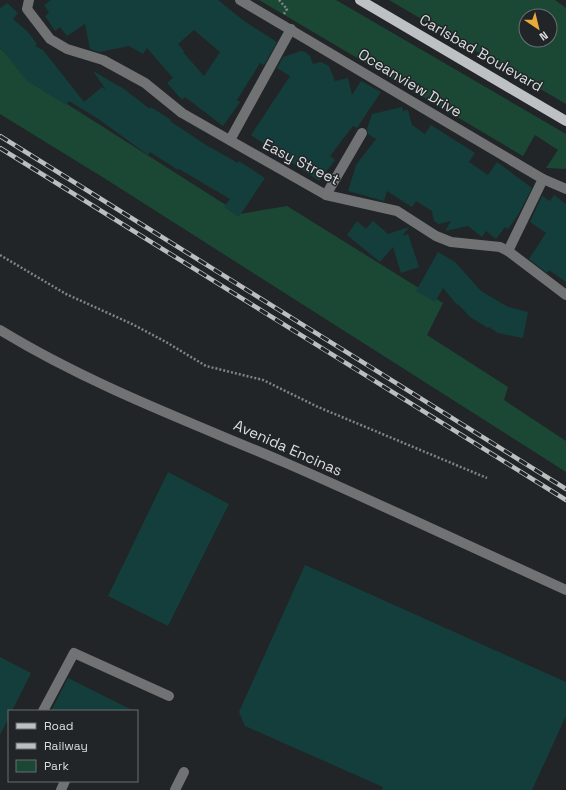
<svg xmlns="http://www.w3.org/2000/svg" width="566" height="790" font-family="'Space Grotesk',sans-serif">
	<rect width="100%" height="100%" fill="#212527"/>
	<g fill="#1b4835" fill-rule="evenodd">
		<polygon points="259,0 336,0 566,134 566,169 546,168 558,150 535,135 523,156"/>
		<path d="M389,0H555L566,8V104ZM526,16H550V40H526Z"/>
		<polygon points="0,48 34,83 240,214 287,206 443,303 427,335 508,387 504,400 566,441 566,472 104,178 0,114"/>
	</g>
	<g fill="#143e3c" fill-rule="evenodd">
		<path d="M51,0H218L244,21L277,42L264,65L260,63L237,100L240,102L223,126L185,97L182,100L167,83L173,78L147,48L143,54L129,46L99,52L90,49L85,24L67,36L60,27L55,31L45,16L49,13L44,5ZM194,30L220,52L204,76L183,52L184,51L178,44Z"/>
		<polygon points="7,3 18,13 13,19 27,31 37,44 35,46 43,50 84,102 102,87 106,90 93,71 124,89 150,109 151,107 171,120 170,121 206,145 238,163 239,161 265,178 239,217 224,207 230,199 179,169 178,170 150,152 148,155 97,118 69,101 66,105 27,81 0,47 0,7 1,8"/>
		<polygon points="301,51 305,52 310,56 313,64 321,62 329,66 335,81 348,78 352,95 361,81 381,92 357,128 353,126 330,156 335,160 319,181 251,135 290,76 277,68 283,57"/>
		<polygon points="402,107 403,111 408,110 412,125 425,134 431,125 475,153 469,162 488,175 497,162 532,188 518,215 508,229 505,227 496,239 486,231 482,237 468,226 445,231 451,221 439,224 434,221 432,211 416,201 412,207 387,191 384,201 348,191 356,165 376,139 368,134 367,129 372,114"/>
		<polygon points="554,195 566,204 566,282 549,270 547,273 529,259 546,233 530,222 542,196 550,201"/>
		<polygon points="357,221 366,229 373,221 388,234 409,227 402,236 408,234 419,267 401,273 393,247 380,262 347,235"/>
		<polygon points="438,252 455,262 481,291 508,307 528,312 523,338 498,333 489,327 488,328 470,317 458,304 457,305 443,288 435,302 416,291"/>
		<polygon points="168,472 229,504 168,626 108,596"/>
		<polygon points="305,565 566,682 566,716 532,790 382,790 383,787 245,726 239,712"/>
		<polygon points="0,657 31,673 12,711 9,711 9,717 0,735"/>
		<polygon points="68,678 134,711 51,711"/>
	</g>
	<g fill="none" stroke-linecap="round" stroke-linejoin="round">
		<g stroke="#818485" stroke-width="2.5" stroke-dasharray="2 2" stroke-linecap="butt">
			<polyline points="279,0 287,9 284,14"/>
			<polyline points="0,255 66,294 132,324 166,342 206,366 263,380 318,407 487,478"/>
		</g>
		<g stroke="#717274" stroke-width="10">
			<polyline points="29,0 27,9 50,39 67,49 103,60 145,83 182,113 326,195 397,211 436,236 451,242 500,247 508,251 566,295"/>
			<polyline points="240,0 543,179 566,189"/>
			<polyline points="230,140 291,29"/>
			<polyline points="326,195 362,133"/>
			<polyline points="508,251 543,179"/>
			<path d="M0,330C90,385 190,422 286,463C380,504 473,548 566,590"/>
			<polyline points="43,711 74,653 169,696"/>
			<polyline points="61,790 65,781"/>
			<polyline points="175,790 184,772"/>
		</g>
		<polyline stroke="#bec1c4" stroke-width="10" points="360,0 566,121"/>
		<g stroke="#bbbebf" stroke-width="4.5">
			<g id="rail">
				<polyline points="0,136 566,489"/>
				<polyline points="0,148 566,500"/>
			</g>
		</g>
		<use href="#rail" stroke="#212527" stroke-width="3" stroke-dasharray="9" stroke-linecap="butt"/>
	</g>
	<g text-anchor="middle" stroke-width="3" stroke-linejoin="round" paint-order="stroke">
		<g font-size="15" fill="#dbdedf" stroke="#212527">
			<text transform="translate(481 53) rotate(30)" y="5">Carlsbad Boulevard</text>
			<text transform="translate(410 83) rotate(31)" y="5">Oceanview Drive</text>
			<text transform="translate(301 162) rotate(27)" y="5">Easy Street</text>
			<text transform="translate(288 448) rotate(24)" y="5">Avenida Encinas</text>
		</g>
	</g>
	<rect x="8" y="710" width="130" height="72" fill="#212527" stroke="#6b6f71"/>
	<rect x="16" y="723" width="20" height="6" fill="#bec1c4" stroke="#6b6f71"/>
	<text x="44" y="730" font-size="12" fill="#dbdedf">Road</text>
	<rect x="16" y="743" width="20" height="6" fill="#bbbebf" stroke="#6b6f71"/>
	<text x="44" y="750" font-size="12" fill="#dbdedf">Railway</text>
	<rect x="16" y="760" width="20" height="12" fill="#1b4835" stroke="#6b6f71"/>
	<text x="44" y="770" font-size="12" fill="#dbdedf">Park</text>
	<g transform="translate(538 28) rotate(145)"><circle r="19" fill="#212527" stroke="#6b6f71"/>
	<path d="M0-3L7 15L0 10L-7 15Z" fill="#eaaa38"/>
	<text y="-6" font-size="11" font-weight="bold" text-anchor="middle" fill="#dbdedf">N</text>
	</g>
</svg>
